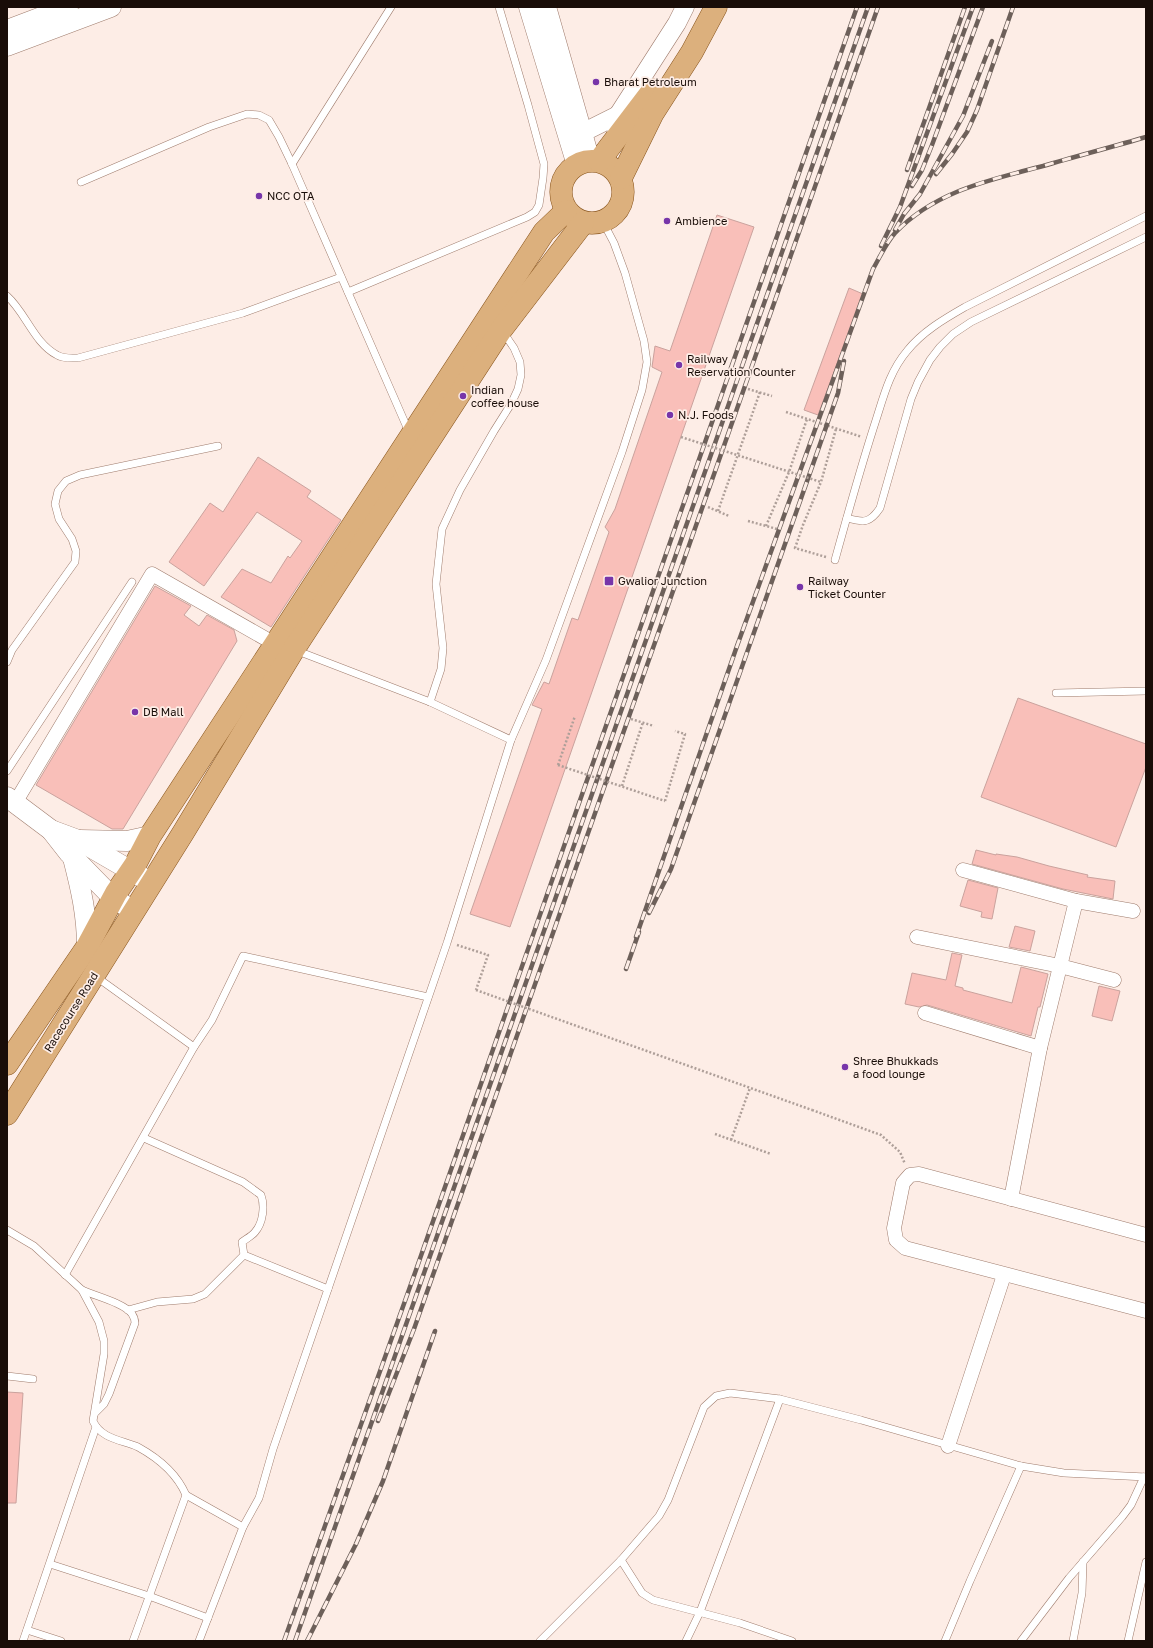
<svg xmlns="http://www.w3.org/2000/svg" width="1153" height="1648" font-family="'Golos Text',sans-serif">
	<rect width="100%" height="100%" fill="#fdede6"/>
	<g fill="#f9bfb9" stroke="#caa29d">
		<polygon points="717,215 754,227 510,927 470,914 542,709 532,705 544,682 549,684 572,618 578,620 609,532 605,527 615,509 662,372 652,367 655,346 670,351"/>
		<polygon points="849,288 863,294 818,415 804,410"/>
		<polygon points="258,457 311,491 307,497 341,520 271,627 221,597 242,569 271,583 288,556 290,558 302,541 257,512 204,586 169,562 210,503 223,512"/>
		<polygon points="155,586 191,606 184,615 199,626 207,615 234,630 237,641 123,829 112,829 36,785"/>
		<polygon points="1018,698 1146,744 1146,767 1116,847 981,797"/>
		<polygon points="976,850 996,855 996,854 1017,857 1049,866 1088,875 1087,877 1115,881 1113,899 1063,889 972,864"/>
		<polygon points="968,880 998,888 992,919 981,917 982,912 960,906"/>
		<polygon points="1015,926 1035,931 1030,951 1009,947"/>
		<polygon points="952,953 962,955 955,986 963,988 963,990 1012,1003 1021,967 1048,974 1040,1007 1038,1007 1031,1036 927,1005 919,1007 905,1004 912,973 946,980"/>
		<polygon points="1099,986 1120,991 1112,1021 1092,1016"/>
		<polygon points="7,1392 23,1393 16,1503 7,1503"/>
	</g>
	<g fill="none" stroke-linecap="round" stroke-linejoin="round">
		<g stroke="#9f7c6d" stroke-width="8">
			<g id="service">
				<polyline points="292,164 391,7"/>
				<polyline points="81,182 209,127 247,114 259,115 269,120 279,137 292,164 409,432"/>
				<polyline points="348,292 527,217 535,212 539,205 543,178 544,164 528,105 499,7"/>
				<path d="M7,296C26,313 34,343 57,355C63,359 72,358 78,358L243,313L341,277"/>
				<path d="M847,518C864,523 870,523 880,508L911,399L918,382L930,360L940,347L953,334L971,322L1146,237"/>
				<path d="M835,560C848,513 861,466 876,420C884,395 890,371 907,351C922,332 944,319 965,307L1146,216"/>
				<polyline points="295,650 430,702 511,740"/>
				<polyline points="7,662 12,650 75,562 76,551 72,539 59,519 55,504 58,491 66,481 80,475 218,446"/>
				<polyline points="1056,693 1146,691"/>
				<polyline points="430,702 441,669 443,648 436,584 442,529 460,490 494,431 511,404 518,389 521,375 520,362 514,348 503,332"/>
				<polyline points="7,771 132,582"/>
				<polyline points="95,976 194,1047"/>
				<path d="M144,1138L243,1182L261,1195C265,1206 263,1223 255,1232C252,1236 246,1239 242,1242L244,1255L328,1289"/>
				<path d="M7,1230L34,1246L82,1290L99,1322L104,1341V1354L93,1421C101,1439 122,1440 138,1447C158,1458 177,1474 186,1495L133,1641"/>
				<polyline points="65,1275 194,1047 212,1020 243,956 428,997"/>
				<path d="M82,1290C95,1296 124,1303 132,1314C134,1317 135,1320 135,1323L109,1394L104,1404L95,1413"/>
				<polyline points="128,1310 157,1302 193,1299 205,1294 244,1255"/>
				<polyline points="7,1376 33,1379"/>
				<polyline points="186,1495 243,1527"/>
				<polyline points="621,1560 642,1593 653,1600 740,1623 792,1641"/>
				<polyline points="50,1564 149,1596 208,1618"/>
				<polyline points="27,1630 61,1641"/>
				<polyline points="23,1641 96,1427"/>
				<polyline points="199,1641 243,1527 259,1498 273,1449 447,943 511,740 546,660 622,452 642,390 647,362 644,341 625,273 614,243 603,222"/>
				<polyline points="540,1641 621,1560 659,1516 668,1500 704,1407 716,1396 730,1393 780,1399 861,1420 1021,1466 1064,1473 1146,1477"/>
				<polyline points="686,1641 700,1612 780,1399"/>
				<polyline points="945,1641 970,1581 1021,1466"/>
				<polyline points="1021,1641 1069,1578 1122,1517 1131,1505 1144,1477"/>
				<polyline points="1073,1641 1082,1593 1083,1562"/>
				<polyline points="1128,1641 1146,1562"/>
			</g>
		</g>
		<g stroke="#9f7c6d" stroke-width="15">
			<g id="minor">
				<polyline points="15,803 152,574 275,644"/>
				<polyline points="963,870 1076,901 1133,911"/>
				<polyline points="917,937 1060,966 1114,980"/>
				<polyline points="925,1013 1040,1048 1011,1199"/>
				<polyline points="1040,1048 1076,901"/>
				<polyline points="1146,1235 919,1174 910,1175 903,1183 894,1228 896,1240 905,1248 1146,1311"/>
				<polyline points="948,1446 1004,1275"/>
			</g>
		</g>
		<g stroke="#9f7c6d" stroke-width="19">
			<g id="tertiary">
				<polyline points="582,133 618,115"/>
				<polyline points="617,138 616,126 618,115 677,23 685,7"/>
			</g>
		</g>
		<g stroke="#9f7c6d" stroke-width="21">
			<g id="secondary">
				<polyline points="529,7 577,165"/>
				<polyline points="546,7 590,161"/>
				<polyline points="7,30 68,7"/>
				<polyline points="7,46 111,7"/>
				<polyline points="7,797 51,830 69,853 113,898 134,911"/>
				<polyline points="51,830 78,840 152,883"/>
				<polyline points="80,840 127,841 150,836"/>
				<path d="M73,858C81,889 87,915 87,947"/>
			</g>
		</g>
		<g stroke="#88541c" stroke-width="23">
			<g id="primary">
				<circle cx="592" cy="192" r="31"/>
				<polyline points="599,161 653,90"/>
				<polyline points="621,178 653,113 692,52 716,7"/>
				<polyline points="7,1064 87,947 116,893 135,865 150,836 544,232 566,211"/>
				<polyline points="7,1114 183,833 294,649 501,330 583,223"/>
			</g>
		</g>
		<g stroke="#ae9f99" stroke-width="2.5" stroke-dasharray="2 2" stroke-linecap="butt">
			<polyline points="748,389 772,396"/>
			<polyline points="786,412 862,437"/>
			<polyline points="708,507 729,516"/>
			<polyline points="718,511 760,392"/>
			<polyline points="748,521 777,529"/>
			<polyline points="766,526 789,472 807,419"/>
			<polyline points="826,557 795,548 803,525 821,482 836,429"/>
			<polyline points="631,719 654,726"/>
			<polyline points="558,765 575,716"/>
			<polyline points="622,786 643,722"/>
			<polyline points="665,801 685,734 675,731"/>
			<polyline points="457,945 488,955 476,990"/>
			<polyline points="812,1110 881,1135 900,1152 905,1164"/>
			<polyline points="715,1134 771,1154"/>
			<polyline points="731,1140 750,1088"/>
		</g>
		<use href="#service" stroke="#fff" stroke-width="7"/>
		<use href="#minor" stroke="#fff" stroke-width="14"/>
		<use href="#tertiary" stroke="#fff" stroke-width="18"/>
		<use href="#secondary" stroke="#fff" stroke-width="20"/>
		<use href="#primary" stroke="#dcb07d" stroke-width="22"/>
		<g stroke="#6d605a" stroke-width="4.5">
			<g id="rail">
				<polyline points="907,170 965,7"/>
				<polyline points="936,174 952,154 967,132 977,110 1013,7"/>
				<polyline points="912,186 922,170 932,145 983,7"/>
				<polyline points="895,230 904,214 920,194 963,116 992,41"/>
				<polyline points="881,246 900,207 973,7"/>
				<polyline points="649,913 671,869 838,393 844,361"/>
				<path d="M636,937L737,646L873,269C880,257 886,243 895,233C935,191 990,180 1043,166C1077,156 1112,147 1146,137"/>
				<polyline points="626,969 639,932"/>
				<polyline points="378,1421 414,1329 878,7"/>
				<polyline points="284,1641 416,1270 857,7"/>
				<polyline points="295,1641 868,7"/>
				<polyline points="307,1641 356,1544 383,1481 435,1331"/>
			</g>
		</g>
		<use href="#rail" stroke="#fdede6" stroke-width="3" stroke-dasharray="9" stroke-linecap="butt"/>
		<g stroke="#ae9f99" stroke-width="2.5" stroke-dasharray="2 2" stroke-linecap="butt">
			<polyline points="681,437 821,482"/>
			<polyline points="558,765 665,801"/>
			<polyline points="476,990 812,1110"/>
		</g>
	</g>
	<g fill="#7735a9" stroke="#fdede6" stroke-width="1.5">
		<circle cx="596" cy="82" r="4"/>
		<circle cx="259" cy="196" r="4"/>
		<circle cx="667" cy="221" r="4"/>
		<circle cx="679" cy="365" r="4"/>
		<circle cx="463" cy="396" r="4"/>
		<circle cx="670" cy="415" r="4"/>
		<rect x="604" y="576" width="10" height="10" rx="2"/>
		<circle cx="800" cy="587" r="4"/>
		<circle cx="135" cy="712" r="4"/>
		<circle cx="845" cy="1067" r="4"/>
	</g>
	<g text-anchor="middle" stroke-width="3.5" stroke-linejoin="round" paint-order="stroke">
		<g font-size="11" fill="#190d08" stroke="#fdede6" text-anchor="start">
			<text x="604" y="86">Bharat Petroleum</text>
			<text x="267" y="200">NCC OTA</text>
			<text x="675" y="225">Ambience</text>
			<text x="687" y="363">Railway<tspan x="687" dy="13">Reservation Counter</tspan></text>
			<text x="471" y="394">Indian<tspan x="471" dy="13">coffee house</tspan></text>
			<text x="678" y="419">N.J. Foods</text>
			<text x="618" y="585">Gwalior Junction</text>
			<text x="808" y="585">Railway<tspan x="808" dy="13">Ticket Counter</tspan></text>
			<text x="143" y="716">DB Mall</text>
			<text x="853" y="1065">Shree Bhukkads<tspan x="853" dy="13">a food lounge</tspan></text>
		</g>
		<g font-size="11" fill="#190d08" stroke="#fdede6">
			<text transform="translate(71 1012) rotate(-58)" y="4">Racecourse Road</text>
		</g>
	</g>
	<rect width="1153" height="1648" fill="none" stroke="#190d08" stroke-width="16"/>
</svg>
